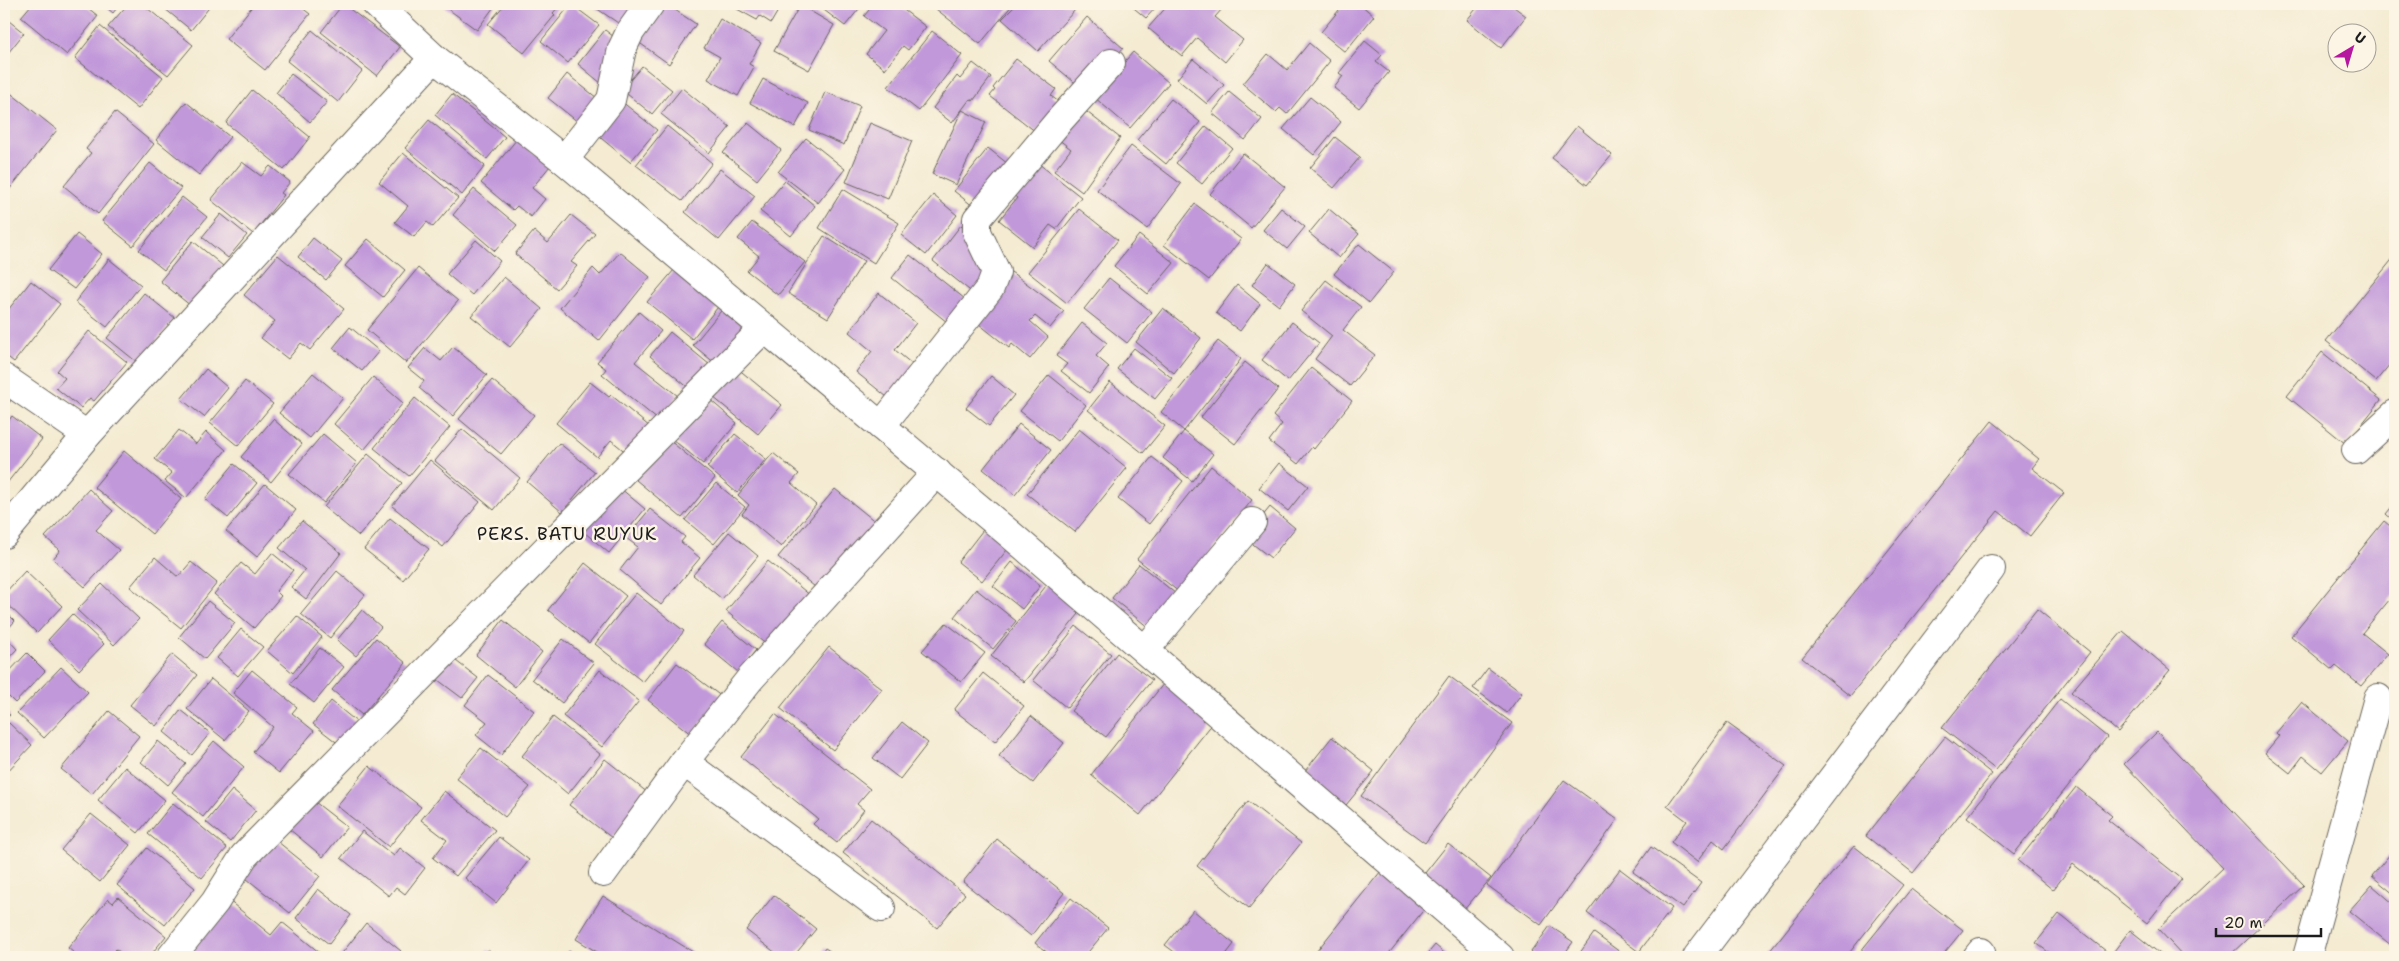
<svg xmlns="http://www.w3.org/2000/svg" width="2399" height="961" font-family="'Shantell Sans',sans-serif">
	<rect width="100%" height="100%" fill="#fcf5e5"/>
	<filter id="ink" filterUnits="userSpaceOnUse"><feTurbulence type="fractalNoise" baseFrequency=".02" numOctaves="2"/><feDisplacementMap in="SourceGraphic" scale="10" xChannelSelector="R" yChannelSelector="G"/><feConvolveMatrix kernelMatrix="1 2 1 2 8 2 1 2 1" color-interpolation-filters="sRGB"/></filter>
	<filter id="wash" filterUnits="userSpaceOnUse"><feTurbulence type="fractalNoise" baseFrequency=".0096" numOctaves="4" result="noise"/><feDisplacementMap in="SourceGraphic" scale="20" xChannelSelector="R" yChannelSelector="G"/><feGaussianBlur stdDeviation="1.12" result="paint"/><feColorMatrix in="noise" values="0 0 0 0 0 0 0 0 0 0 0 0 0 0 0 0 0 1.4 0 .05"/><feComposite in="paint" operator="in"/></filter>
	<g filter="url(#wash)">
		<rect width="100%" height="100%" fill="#f4ebd2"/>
		<g id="blocks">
			<g fill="#c198da">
				<polygon points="32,4 83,4 98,16 67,55 21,17"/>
				<polygon points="102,4 120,4 113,13"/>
				<polygon points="128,4 142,4 193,45 168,75 108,27"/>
				<polygon points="159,4 212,4 191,30"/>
				<polygon points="254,4 297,4 310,14 265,70 226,39"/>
				<polygon points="343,4 400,47 377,76 321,32"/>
				<polygon points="441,4 496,4 477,30"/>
				<polygon points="505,4 561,4 553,13 555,15 524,53 488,24"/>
				<polygon points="571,4 599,25 568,63 541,41"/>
				<polygon points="594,4 640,4 624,27 593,6"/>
				<polygon points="648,4 680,4 675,10 696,24 669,64 627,34"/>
				<polygon points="728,4 782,4 771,23 760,16 757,20"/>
				<polygon points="816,4 863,4 845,26"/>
				<polygon points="874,4 896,4 926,27 908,50 903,46 885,69 866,54 884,31 864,16"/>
				<polygon points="940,4 1013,4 980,44 936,9"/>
				<polygon points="1017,4 1069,4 1075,10 1038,51 1002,19"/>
				<polygon points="1129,4 1159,4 1146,18"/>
				<polygon points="1169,4 1216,4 1222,9 1215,17 1243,40 1225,62 1197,38 1182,56 1148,28"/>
				<polygon points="1344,4 1360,4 1374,16 1345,52 1321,32"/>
				<polygon points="1480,4 1510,4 1526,16 1501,48 1467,20"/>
				<polygon points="800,5 834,25 809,70 774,51"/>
				<polygon points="4,17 24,33 4,58"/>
				<polygon points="1087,17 1123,48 1086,92 1049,61"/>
				<polygon points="720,19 761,43 749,64 754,67 738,96 708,79 720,57 704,48"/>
				<polygon points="100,26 163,77 138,109 75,58"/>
				<polygon points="312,30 362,71 338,102 287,61"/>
				<polygon points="605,30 636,54 608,89 578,64"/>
				<polygon points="932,31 962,55 919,111 888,87"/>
				<polygon points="1365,41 1382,55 1376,62 1389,72 1359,108 1334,88 1343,76 1339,73"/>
				<polygon points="1309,43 1330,61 1287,114 1280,108 1276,112 1243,84 1268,54 1287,70"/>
				<polygon points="1133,52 1169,83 1130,128 1094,97"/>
				<polygon points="1016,59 1056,89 1051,96 1059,102 1036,132 990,96 995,90 993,88"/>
				<polygon points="1193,59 1224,85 1207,104 1177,79"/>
				<polygon points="973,63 991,77 973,101 970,99 952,123 933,108 957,76 960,79"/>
				<polygon points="642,66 672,90 652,114 622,90"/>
				<polygon points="291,74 327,102 310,122 276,93"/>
				<polygon points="567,74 602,102 583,126 548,98"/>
				<polygon points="763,79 808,103 795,127 750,103"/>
				<polygon points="682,88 730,127 709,153 661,114"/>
				<polygon points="252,90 310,137 284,170 226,123"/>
				<polygon points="8,91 57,130 4,196 4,96"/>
				<polygon points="825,92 860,106 844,145 809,130"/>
				<polygon points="1229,92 1262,119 1245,140 1212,113"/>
				<polygon points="452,94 505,137 487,159 435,115"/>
				<polygon points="616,97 657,130 630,162 590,129"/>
				<polygon points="1310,97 1341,122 1314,155 1283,129"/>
				<polygon points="1171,99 1200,122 1166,164 1137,140"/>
				<polygon points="186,102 230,137 199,175 156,140"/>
				<polygon points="1078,105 1120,138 1082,192 1054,171 1071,149 1054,136"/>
				<polygon points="962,110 986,122 956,185 932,174"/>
				<polygon points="115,112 154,144 98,214 64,186 91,153 86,149"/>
				<polygon points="429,120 485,166 462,195 405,148"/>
				<polygon points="748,123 781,150 757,180 723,153"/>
				<polygon points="870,123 912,141 888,199 846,182"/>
				<polygon points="667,126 712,163 682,201 636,165"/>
				<polygon points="1206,126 1232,148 1202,184 1176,163"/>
				<polygon points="1577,126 1612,155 1587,185 1552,158"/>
				<polygon points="1335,137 1360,157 1334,188 1310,168"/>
				<polygon points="806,138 845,169 818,203 778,172"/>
				<polygon points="517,139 550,166 532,188 545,199 531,217 517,206 513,210 481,183"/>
				<polygon points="1131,146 1181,184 1147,229 1097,190"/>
				<polygon points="988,148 1013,168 979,211 954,191"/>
				<polygon points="403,153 458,198 433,227 427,222 414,237 395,222 408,206 379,182"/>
				<polygon points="1243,153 1285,187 1251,228 1210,194"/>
				<polygon points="1034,160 1081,197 1056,229 1050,225 1033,247 999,220 1017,198 1009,191"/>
				<polygon points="242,162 261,176 270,166 290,182 281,193 284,195 253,234 211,200"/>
				<polygon points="150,163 181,188 133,246 102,221"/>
				<polygon points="720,169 755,196 719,240 685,212"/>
				<polygon points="785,181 815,206 791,236 760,211"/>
				<polygon points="474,189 517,225 495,251 453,215"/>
				<polygon points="843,189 899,223 874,263 819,228"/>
				<polygon points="933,195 957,215 926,255 901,235"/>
				<polygon points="182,197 207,217 164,270 139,250"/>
				<polygon points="1195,204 1241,239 1209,280 1164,245"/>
				<polygon points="1281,208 1305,227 1287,249 1263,230"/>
				<polygon points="1079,209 1118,240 1067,303 1028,272"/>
				<polygon points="1329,209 1359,234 1339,258 1309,233"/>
				<polygon points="221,214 247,235 228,258 202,237"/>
				<polygon points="571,215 595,234 571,262 577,266 557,289 515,254 534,231 548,243"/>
				<polygon points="752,222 805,262 778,295 747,271 759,256 738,239"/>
				<polygon points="961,225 1002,257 974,294 933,261"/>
				<polygon points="77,234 102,254 74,289 48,270"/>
				<polygon points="1139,235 1174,263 1148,294 1114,266"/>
				<polygon points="824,236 864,261 828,318 788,293"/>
				<polygon points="313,238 342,261 326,280 298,257"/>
				<polygon points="368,239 405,270 383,297 345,266"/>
				<polygon points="476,240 500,261 472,295 447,274"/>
				<polygon points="193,241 223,266 191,306 160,281"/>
				<polygon points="1359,244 1394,272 1369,303 1334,274"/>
				<polygon points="620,252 650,277 599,341 560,308 593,268 600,275"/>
				<polygon points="278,255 344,309 310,350 301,343 288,359 261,338 275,321 244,295"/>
				<polygon points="910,255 970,303 952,326 892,278"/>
				<polygon points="2395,256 2395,358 2376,381 2326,341"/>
				<polygon points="109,259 141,285 107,327 75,302"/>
				<polygon points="1268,263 1295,284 1279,306 1252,285"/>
				<polygon points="418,268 458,301 406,363 367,330"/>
				<polygon points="1007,269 1064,311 1050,328 1035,316 1030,321 1048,337 1030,359 1012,344 1009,348 969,316"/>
				<polygon points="674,270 718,307 692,339 647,302"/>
				<polygon points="504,277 542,309 510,347 471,316"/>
				<polygon points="1109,278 1152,312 1127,343 1084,309"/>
				<polygon points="1326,280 1361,307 1343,330 1375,355 1350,386 1315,359 1332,336 1301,311"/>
				<polygon points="31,281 60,304 14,362 4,354 4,315"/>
				<polygon points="1237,285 1260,304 1240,331 1216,313"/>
				<polygon points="144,293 175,318 138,363 107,338"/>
				<polygon points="879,293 916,323 895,350 918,369 892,401 856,372 872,351 849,332"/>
				<polygon points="725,306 748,326 716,364 693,345"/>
				<polygon points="1163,308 1201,338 1174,373 1136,342"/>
				<polygon points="639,312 661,331 635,362 678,396 658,420 602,374 606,369 597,362"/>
				<polygon points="1292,322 1319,343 1288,381 1262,360"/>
				<polygon points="1082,323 1107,343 1096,356 1109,367 1089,393 1061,371 1067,364 1056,356"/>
				<polygon points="350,327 379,351 362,371 333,348"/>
				<polygon points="89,331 127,362 94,401 90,398 81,408 56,388 65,378 57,371"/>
				<polygon points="670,332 710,365 690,389 650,356"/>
				<polygon points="1218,341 1241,359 1184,431 1161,412"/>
				<polygon points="453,347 487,375 453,416 419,388 424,381 408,368 425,348 441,361"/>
				<polygon points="1134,348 1172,378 1155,399 1117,369"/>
				<polygon points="2322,352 2381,400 2346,444 2287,396"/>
				<polygon points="1245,362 1278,389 1235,444 1201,417"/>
				<polygon points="731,363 782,405 758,434 707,392"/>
				<polygon points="1311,368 1352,401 1314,449 1312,447 1298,464 1269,441 1282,424 1273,416"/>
				<polygon points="206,369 228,388 204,417 181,399"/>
				<polygon points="313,373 343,398 310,438 279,413"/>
				<polygon points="1049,375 1086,405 1058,441 1020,411"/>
				<polygon points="991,376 1014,395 989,426 966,408"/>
				<polygon points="373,377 403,403 364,450 334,424"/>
				<polygon points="492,380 534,415 501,454 459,419"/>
				<polygon points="245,381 273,404 238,446 210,423"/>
				<polygon points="590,382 609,397 611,395 650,427 628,454 611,440 597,457 556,423"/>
				<polygon points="1110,382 1165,426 1143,453 1088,410"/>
				<polygon points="4,385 16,394 4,409"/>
				<polygon points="702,393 737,423 703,464 667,435"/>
				<polygon points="415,398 450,427 409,476 374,448"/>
				<polygon points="12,416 42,439 7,483 4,481 4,427"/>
				<polygon points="273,419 302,444 271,482 241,457"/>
				<polygon points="1992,421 2039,459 2032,468 2064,493 2030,536 1998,511 1850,696 1802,658"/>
				<polygon points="1019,424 1051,450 1015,495 983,469"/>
				<polygon points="462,429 520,478 494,510 435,461"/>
				<polygon points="1079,429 1127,468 1075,532 1027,494"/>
				<polygon points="179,430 196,444 206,432 226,450 186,498 165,481 172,473 155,459"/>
				<polygon points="1184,431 1213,454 1192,481 1163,458"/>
				<polygon points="323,434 357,463 324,503 289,474"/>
				<polygon points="735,434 766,459 737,493 707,467"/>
				<polygon points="663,435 715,478 682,518 630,475"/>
				<polygon points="559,443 595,472 562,512 527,482"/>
				<polygon points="124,451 181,499 152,534 94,487"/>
				<polygon points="773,453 799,474 791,483 816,505 781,547 742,514 749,505 738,495"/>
				<polygon points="368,454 402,483 359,536 324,507"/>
				<polygon points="1152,457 1183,481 1149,524 1118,499"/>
				<polygon points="430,460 480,502 443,547 392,506"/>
				<polygon points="1279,463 1308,486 1288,511 1259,488"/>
				<polygon points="234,464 257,483 228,518 205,499"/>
				<polygon points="1211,466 1252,500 1179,592 1137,559"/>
				<polygon points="614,483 645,509 609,553 578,527"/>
				<polygon points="716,483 745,507 714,544 685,520"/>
				<polygon points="265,484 296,510 257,557 226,531"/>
				<polygon points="89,489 113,511 96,530 119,550 85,587 53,559 60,550 45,537"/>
				<polygon points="835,489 882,527 825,595 778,557"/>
				<polygon points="2395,503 2395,522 2386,514"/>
				<polygon points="1270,507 1295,528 1271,558 1245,538"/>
				<polygon points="650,509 685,537 681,542 700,558 661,605 620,570 638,547 626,538"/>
				<polygon points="390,518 429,549 403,580 364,549"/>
				<polygon points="302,521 341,553 306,599 291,587 305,570 279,548"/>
				<polygon points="2384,521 2395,530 2395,593 2362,633 2388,654 2361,686 2336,666 2332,670 2291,636"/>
				<polygon points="986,526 1011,545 982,581 958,562"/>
				<polygon points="729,532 758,556 722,599 693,575"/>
				<polygon points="272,553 293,570 276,591 281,596 254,628 214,594 241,563 255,574"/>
				<polygon points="155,557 178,577 191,562 217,583 181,628 130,587"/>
				<polygon points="768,561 811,596 769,647 726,611"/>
				<polygon points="1012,562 1040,586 1022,609 993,586"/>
				<polygon points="585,563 626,596 589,643 548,610"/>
				<polygon points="1139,564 1181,598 1154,632 1112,598"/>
				<polygon points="25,571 62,606 37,633 4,601 4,594"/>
				<polygon points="337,571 365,595 330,638 301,614"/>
				<polygon points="1049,582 1083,609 1024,682 991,656"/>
				<polygon points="102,584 139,619 114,645 77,610"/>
				<polygon points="976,589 1016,621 993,649 954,617"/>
				<polygon points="636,593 684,631 643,682 595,644"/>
				<polygon points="208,601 235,623 205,659 179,637"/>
				<polygon points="2037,609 2090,652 1996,770 1942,728"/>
				<polygon points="4,610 15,621 4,633"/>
				<polygon points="362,610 381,627 356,656 337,640"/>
				<polygon points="72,614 104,644 79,670 48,640"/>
				<polygon points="297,616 322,637 293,673 267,651"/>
				<polygon points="503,620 542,652 515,687 476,655"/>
				<polygon points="722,622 756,650 738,672 704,644"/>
				<polygon points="946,623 985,653 961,682 922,651"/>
				<polygon points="1076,626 1111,654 1067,708 1033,680"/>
				<polygon points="241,629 263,647 238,676 217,658"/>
				<polygon points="2123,631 2170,670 2118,732 2071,692"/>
				<polygon points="4,635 17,649 4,663"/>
				<polygon points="376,638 406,663 362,715 332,690"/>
				<polygon points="563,639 594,663 562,703 532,679"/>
				<polygon points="829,647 882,689 833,750 780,708"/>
				<polygon points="320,648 344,667 314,703 290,684"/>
				<polygon points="27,653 45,671 15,703 4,692 4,677"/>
				<polygon points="1117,653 1152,680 1106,737 1071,711"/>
				<polygon points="172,654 197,675 156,726 130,705"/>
				<polygon points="447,654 478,678 462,698 430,674"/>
				<polygon points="677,663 722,697 692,735 648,700"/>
				<polygon points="61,667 88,692 44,738 17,713"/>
				<polygon points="1488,668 1522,693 1507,713 1473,688"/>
				<polygon points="252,670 297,707 292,713 314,731 279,773 253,752 273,727 233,693"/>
				<polygon points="600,670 639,701 602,747 563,716"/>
				<polygon points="983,673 1024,706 995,742 954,710"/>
				<polygon points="488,675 534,711 501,755 476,735 487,722 465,705"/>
				<polygon points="1449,676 1512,723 1425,843 1361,796"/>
				<polygon points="211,679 249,711 225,740 187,709"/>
				<polygon points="1164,683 1213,723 1140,815 1091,775"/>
				<polygon points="2060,699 2107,737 2014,854 1967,817"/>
				<polygon points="331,701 358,723 340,745 313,724"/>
				<polygon points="2302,702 2348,741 2322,772 2303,756 2290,773 2265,753 2279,736 2276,733"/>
				<polygon points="4,709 10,715 4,721"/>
				<polygon points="181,710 210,733 192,755 164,732"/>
				<polygon points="109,711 139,736 92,794 61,769"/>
				<polygon points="775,714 870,789 857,804 864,810 837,843 813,824 818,819 741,757"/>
				<polygon points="1031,716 1064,743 1033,783 999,756"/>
				<polygon points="553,717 600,754 568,794 522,756"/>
				<polygon points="902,722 928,743 900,779 873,758"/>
				<polygon points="9,723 32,745 4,775 4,728"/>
				<polygon points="1727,723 1786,766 1724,849 1713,840 1697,862 1671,842 1687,821 1667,806"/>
				<polygon points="2157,732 2304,885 2228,957 2184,957 2158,929 2223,868 2124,764"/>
				<polygon points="1332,737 1374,771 1346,805 1305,771"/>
				<polygon points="1945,737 1992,774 1913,873 1866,836"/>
				<polygon points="158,741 186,764 168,785 141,762"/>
				<polygon points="214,741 244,767 203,817 172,792"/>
				<polygon points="481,748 530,787 505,817 456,778"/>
				<polygon points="605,759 648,793 612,838 569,805"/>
				<polygon points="369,766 421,807 389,847 337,806"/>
				<polygon points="125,767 165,800 138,833 98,800"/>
				<polygon points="1564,780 1618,819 1541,925 1487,885"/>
				<polygon points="2076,787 2112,816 2108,820 2182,879 2147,923 2073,864 2053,890 2018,861"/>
				<polygon points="232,790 256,810 230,842 206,822"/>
				<polygon points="444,791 495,830 456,876 433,858 447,840 421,820"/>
				<polygon points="306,795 347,827 323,857 283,824"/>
				<polygon points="1248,801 1301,843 1249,908 1197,866"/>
				<polygon points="173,803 227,848 202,878 148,834"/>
				<polygon points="91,814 130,845 100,882 61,850"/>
				<polygon points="871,819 965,894 937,928 843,853"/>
				<polygon points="362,831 394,856 400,848 425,868 405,894 396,887 389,896 341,858"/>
				<polygon points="272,837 320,876 290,913 242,875"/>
				<polygon points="499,837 529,860 496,903 465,878"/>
				<polygon points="997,839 1064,893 1031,936 963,882"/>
				<polygon points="1448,844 1491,878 1463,911 1421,878"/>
				<polygon points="1854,846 1903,885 1846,957 1765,957"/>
				<polygon points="1651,847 1701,883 1683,908 1633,872"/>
				<polygon points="147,848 195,888 165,925 117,885"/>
				<polygon points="2395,848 2395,895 2372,876"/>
				<polygon points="1620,869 1672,908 1639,952 1587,913"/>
				<polygon points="1381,871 1426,907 1386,957 1312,957"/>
				<polygon points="2372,885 2395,905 2395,942 2392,946 2349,911"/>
				<polygon points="318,889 351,915 329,944 296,918"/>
				<polygon points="1911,889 1963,930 1941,957 1856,957"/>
				<polygon points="774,895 816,929 793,957 781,957 746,930"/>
				<polygon points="603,896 701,957 605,957 576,939"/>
				<polygon points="118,897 166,936 149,957 126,957 116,949 109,957 79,957 68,948 108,899 113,903"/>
				<polygon points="1071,898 1108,928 1084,957 1053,957 1035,943"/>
				<polygon points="228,900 271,935 282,922 320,953 317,957 182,957"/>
				<polygon points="1193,910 1234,944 1224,957 1181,957 1165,945"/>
				<polygon points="2059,914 2111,955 2109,957 2055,957 2036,943"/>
				<polygon points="366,923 401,951 397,956 399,957 339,957"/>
				<polygon points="1550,926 1573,942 1562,957 1538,957 1531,952"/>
				<polygon points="2130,930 2164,957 2114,957 2111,955"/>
				<polygon points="1594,933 1624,955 1623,957 1577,957"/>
				<polygon points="1435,945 1449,957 1425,957"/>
				<polygon points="825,948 839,957 819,957"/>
				<polygon points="488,950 497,957 482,957"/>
				<polygon points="569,951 577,957 563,957"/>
			</g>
		</g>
	</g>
	<g filter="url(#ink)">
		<use href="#blocks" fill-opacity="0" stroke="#68645c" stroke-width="1"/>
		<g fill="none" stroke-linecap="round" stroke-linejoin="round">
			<g stroke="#68645c" stroke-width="30">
				<g id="minor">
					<polyline points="376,4 434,58 564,160 1011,535 1500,957"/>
					<polyline points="564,160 611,100 622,49 630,32 650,4"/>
					<polyline points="4,378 87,435"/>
					<polyline points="881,426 990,288 996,272 977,232 977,219 1059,121 1111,63"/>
					<polyline points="2356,450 2395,414"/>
					<polyline points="4,534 87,435 434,58"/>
					<polyline points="1145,650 1252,522"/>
					<polyline points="684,762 881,908"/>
					<polyline points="603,873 684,762 750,679 937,472"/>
					<polyline points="171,957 215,902 244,856 763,329"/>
					<polyline points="1697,957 1991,569"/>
					<polyline points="1977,957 1981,952"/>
					<polyline points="2307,957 2378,698"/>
				</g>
			</g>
			<use href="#minor" stroke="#fff" stroke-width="28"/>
		</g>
	</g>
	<g text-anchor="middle" stroke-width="5" stroke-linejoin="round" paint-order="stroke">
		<g font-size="18" letter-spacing="1" fill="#1c1c1c" stroke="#fcf5e5">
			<text x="567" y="540">PERS. BATU RUYUK</text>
		</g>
	</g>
	<rect width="2399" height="961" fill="none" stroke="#fcf5e5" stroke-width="20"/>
	<g transform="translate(2352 48) rotate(38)"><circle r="24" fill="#fcf5e5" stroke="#a29e95"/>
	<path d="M0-4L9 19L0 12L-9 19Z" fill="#b5179e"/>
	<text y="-8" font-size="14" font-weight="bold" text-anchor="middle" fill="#1c1c1c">U</text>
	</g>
	<path d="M2216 928v8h105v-8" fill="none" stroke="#1c1c1c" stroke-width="2.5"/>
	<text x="2224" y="928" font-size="15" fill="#1c1c1c" stroke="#fcf5e5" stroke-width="4" paint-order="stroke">20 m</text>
</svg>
